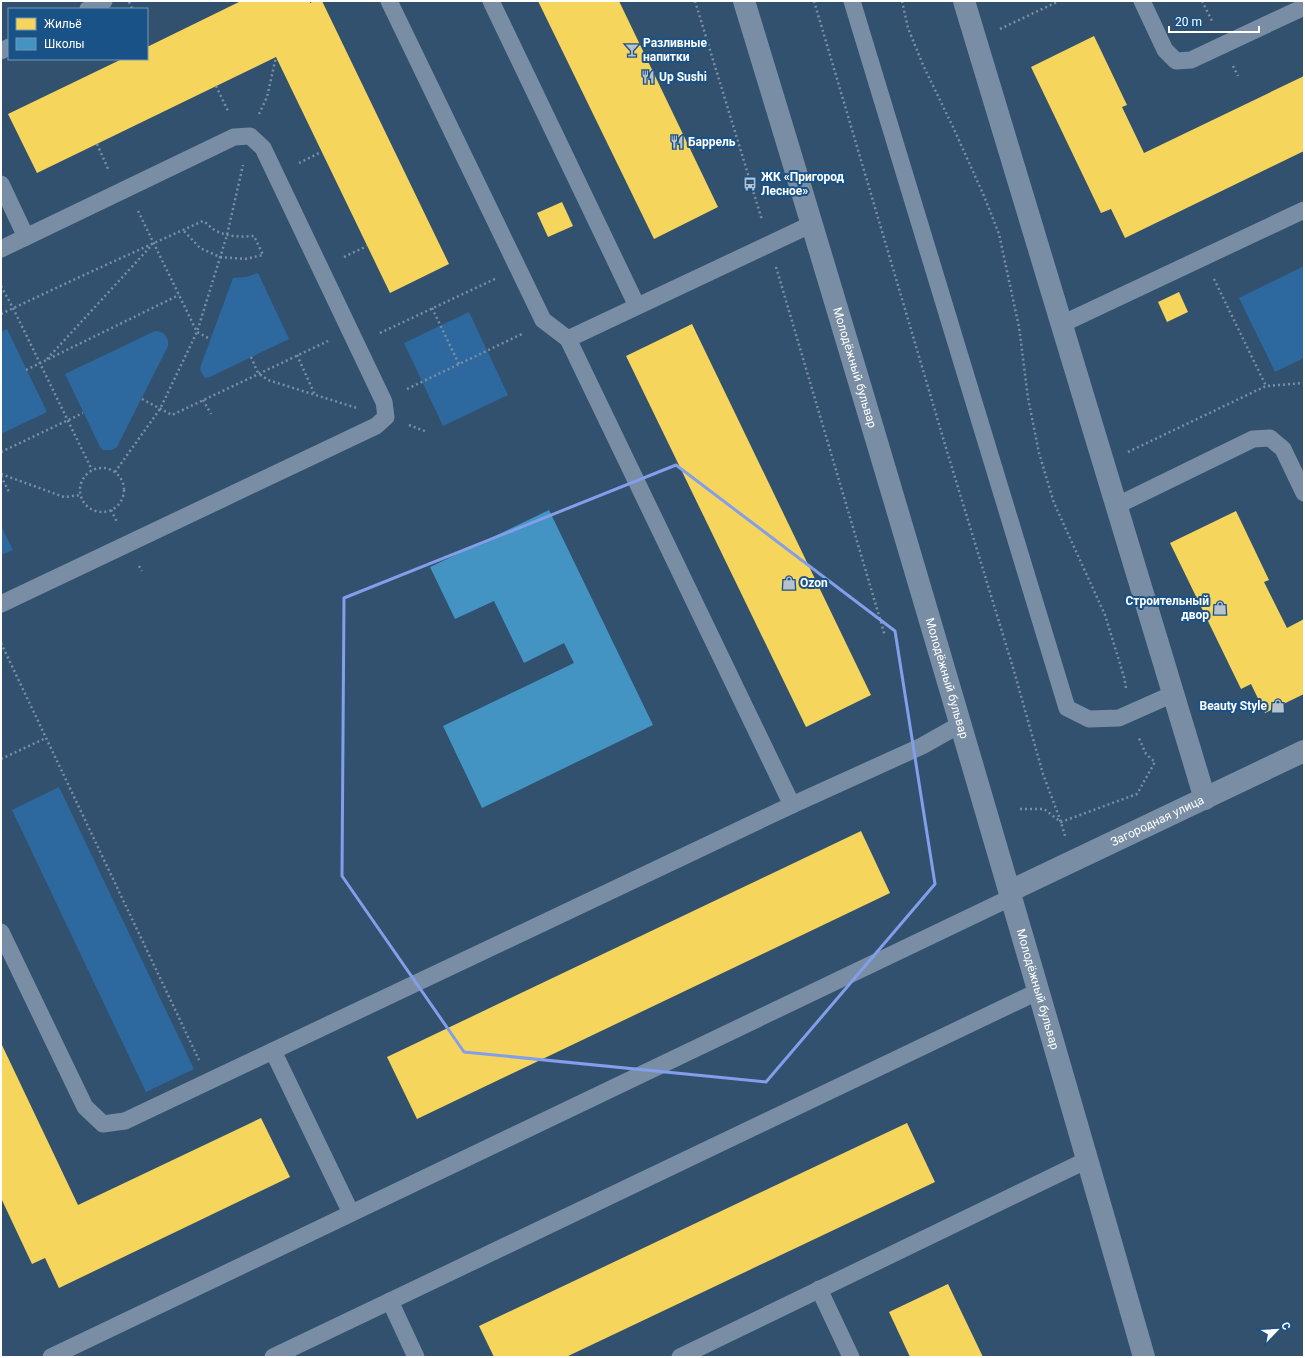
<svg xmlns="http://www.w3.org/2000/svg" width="1305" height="1358" font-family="Roboto,sans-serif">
	<rect width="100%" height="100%" fill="#32516e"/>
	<g fill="#2d689e">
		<polygon points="1304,266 1304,358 1275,372 1239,298"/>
		<polygon points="258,273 289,339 210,377 205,378 200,370 201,365 233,278 246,277"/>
		<polygon points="469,312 508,395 443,426 404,343"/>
		<polygon points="7,329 47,412 1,434 1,332"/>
		<path d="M155,331C164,331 169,337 168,346L117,447L112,450H103L100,447L65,374Z"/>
		<polygon points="1,526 13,550 1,555"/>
		<polygon points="59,787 194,1069 146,1092 12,810"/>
	</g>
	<g fill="#f6d55c">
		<polygon points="241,1 310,1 310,3 314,1 322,1 449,264 390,293 276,57 37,173 8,114 122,59 147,59 147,47"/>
		<polygon points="538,1 619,1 718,207 654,239"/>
		<polygon points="1094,36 1127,105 1122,107 1144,153 1304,76 1304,151 1125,238 1111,209 1101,213 1031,67"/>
		<polygon points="562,202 573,226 548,237 537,213"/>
		<polygon points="1179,292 1188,312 1167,322 1158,302"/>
		<polygon points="692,324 871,695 806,727 626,356"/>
		<polygon points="1236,511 1269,580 1264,582 1287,628 1304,619 1304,694 1265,713 1251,684 1241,689 1170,543"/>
		<polygon points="861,831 890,893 417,1119 387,1057"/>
		<polygon points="1,1043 78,1205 261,1118 290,1177 59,1288 45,1258 32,1264 1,1198"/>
		<polygon points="907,1123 935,1182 566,1357 494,1357 479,1326"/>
		<polygon points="948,1284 983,1357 910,1357 889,1312"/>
	</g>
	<polygon fill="#4393c3" points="549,510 653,725 482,808 443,726 574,663 564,643 524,663 494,601 455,619 430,567"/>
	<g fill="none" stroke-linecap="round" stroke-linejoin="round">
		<g stroke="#798ea4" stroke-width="2.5" stroke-dasharray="2 3" stroke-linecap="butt">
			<polyline points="695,1 762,220"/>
			<polyline points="814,1 946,448 1014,671 1043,774 1061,822 1065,836"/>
			<polyline points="902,1 908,28 923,65 953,127 984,196 999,234 1019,327 1028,398 1039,453 1054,503 1105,615 1124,677 1126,688"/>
			<polyline points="1202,1 1213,23"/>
			<polyline points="129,2 132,9"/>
			<polyline points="1000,29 1059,1"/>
			<polyline points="1233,66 1238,76"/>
			<polyline points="216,86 229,113"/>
			<polyline points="259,114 267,97 276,57"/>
			<polyline points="97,144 109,171"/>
			<polyline points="299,163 321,152"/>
			<polyline points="138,211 197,332 210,339"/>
			<polyline points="344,257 367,246"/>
			<polyline points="776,267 885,636"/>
			<polyline points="1214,279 1266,386"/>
			<polyline points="1,286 13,308 92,470"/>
			<polyline points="432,308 459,364"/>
			<path d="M1,314C68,282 136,251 203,221C207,223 210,227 213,229C225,237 241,237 254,236L263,255L245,259L220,257L200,248L183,230"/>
			<polyline points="380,333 497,278"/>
			<polyline points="297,355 315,395"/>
			<polyline points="251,357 258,373 268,380 357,408"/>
			<polyline points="47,359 152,245"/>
			<polyline points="26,370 179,295"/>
			<polyline points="407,389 524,333"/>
			<polyline points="142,399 172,415 328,341"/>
			<polyline points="203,400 211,414"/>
			<polyline points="409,425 427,432"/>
			<polyline points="1,452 83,413"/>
			<polyline points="1128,452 1266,386 1304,383"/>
			<circle cx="102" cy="490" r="22"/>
			<polyline points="115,472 160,409 197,332 227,235 243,165"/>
			<polyline points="1,474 64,497 80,495"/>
			<polyline points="1,476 9,492"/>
			<polyline points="111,510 117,522"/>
			<polyline points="139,566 142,571"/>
			<polyline points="1,643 199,1060"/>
			<polyline points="1,759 46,738"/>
			<polyline points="1020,809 1044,809 1061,822 1137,794 1155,762 1146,754 1138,736"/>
		</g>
		<g stroke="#798ea4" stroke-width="17">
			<polyline points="389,1 543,320 568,339 812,224"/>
			<polyline points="491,1 637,306"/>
			<polyline points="852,1 1067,708 1089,719 1119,718 1173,694"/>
			<polyline points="1142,1 1165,50 1176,61 1191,60 1304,7"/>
			<polyline points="88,9 104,1"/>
			<polyline points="1,51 9,47"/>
			<polyline points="1,184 26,237 1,249"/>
			<polyline points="1062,324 1304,210"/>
			<polyline points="568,339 792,805 922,746 961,724"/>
			<polyline points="1116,506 1253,439 1270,438 1283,449 1304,493"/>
			<polyline points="1,604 376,426 386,417 384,402 263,148 250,136 234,137 26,237"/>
			<polyline points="1,932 85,1107 103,1124 125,1121 792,805"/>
			<polyline points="273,1051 351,1213"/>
			<polyline points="819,1289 851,1357"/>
			<polyline points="390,1301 416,1357"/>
			<polyline points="51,1357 1012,897"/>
			<polyline points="273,1357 1039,991"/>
			<polyline points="680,1357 1087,1160"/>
		</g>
		<g stroke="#798ea4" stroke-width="22">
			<path id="s1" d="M744,1C882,452 1014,904 1144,1357"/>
			<polyline points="964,1 1205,799"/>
			<path id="s2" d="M1010,891L1304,751"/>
		</g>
	</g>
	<path fill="none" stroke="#839eea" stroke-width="3" stroke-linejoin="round" d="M676,465L895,631L935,884L766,1082L464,1052L342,876L344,598Z"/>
	<defs>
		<g id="bar-bare" transform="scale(1.08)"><path d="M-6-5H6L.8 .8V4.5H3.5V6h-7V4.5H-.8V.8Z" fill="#b7c2cc" stroke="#195287" stroke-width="2.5" paint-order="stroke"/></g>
		<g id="restaurant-bare" transform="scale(1.08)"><path d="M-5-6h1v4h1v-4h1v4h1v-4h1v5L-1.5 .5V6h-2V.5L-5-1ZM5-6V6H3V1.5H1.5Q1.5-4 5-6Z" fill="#b7c2cc" stroke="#195287" stroke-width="2.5" paint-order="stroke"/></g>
		<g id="bus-bare" transform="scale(1.08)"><path d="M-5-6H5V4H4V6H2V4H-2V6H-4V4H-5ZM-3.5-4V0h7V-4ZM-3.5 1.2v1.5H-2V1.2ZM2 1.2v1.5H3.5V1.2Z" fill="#b7c2cc" stroke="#195287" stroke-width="2.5" paint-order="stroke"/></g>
		<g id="shop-bare" transform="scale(1.08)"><path d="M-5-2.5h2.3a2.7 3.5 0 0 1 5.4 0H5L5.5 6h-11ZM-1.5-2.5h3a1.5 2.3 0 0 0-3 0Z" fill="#b7c2cc" stroke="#195287" stroke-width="2.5" paint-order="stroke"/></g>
	</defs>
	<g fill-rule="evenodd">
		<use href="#bar-bare" x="632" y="50"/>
		<use href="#restaurant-bare" x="648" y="77"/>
		<use href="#restaurant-bare" x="677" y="142"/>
		<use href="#bus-bare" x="750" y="184"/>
		<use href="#shop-bare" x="789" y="583"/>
		<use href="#shop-bare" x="1220" y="608"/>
		<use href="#shop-bare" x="1278" y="706"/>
	</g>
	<g text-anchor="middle" stroke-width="4" stroke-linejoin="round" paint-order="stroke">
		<g font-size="12" font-weight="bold" fill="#fff" stroke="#195287" text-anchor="start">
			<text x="643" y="47">Разливные<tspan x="643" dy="14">напитки</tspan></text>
			<text x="659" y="81">Up Sushi</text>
			<text x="688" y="146">Баррель</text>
			<text x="761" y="181">ЖК «Пригород<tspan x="761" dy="14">Лесное»</tspan></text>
			<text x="800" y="587">Ozon</text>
			<text x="1209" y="605" text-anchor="end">Строительный<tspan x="1209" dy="14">двор</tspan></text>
			<text x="1267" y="710" text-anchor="end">Beauty Style</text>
		</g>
		<g font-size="12" fill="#fff" stroke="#195287">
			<text dy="4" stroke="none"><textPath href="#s1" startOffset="383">Молодёжный бульвар</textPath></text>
			<text dy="4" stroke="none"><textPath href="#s1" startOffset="707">Молодёжный бульвар</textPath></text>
			<text dy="4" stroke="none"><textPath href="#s2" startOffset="163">Загородная улица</textPath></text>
			<text dy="4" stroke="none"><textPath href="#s1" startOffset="1031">Молодёжный бульвар</textPath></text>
		</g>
	</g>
	<rect width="1305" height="1358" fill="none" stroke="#ffffff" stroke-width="4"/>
	<rect x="8" y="8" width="140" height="52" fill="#195287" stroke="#7597b7"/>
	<rect x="16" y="18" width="20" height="12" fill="#f6d55c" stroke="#7597b7"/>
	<text x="44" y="28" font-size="12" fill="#ffffff">Жильё</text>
	<rect x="16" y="38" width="20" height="12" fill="#4393c3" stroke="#7597b7"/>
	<text x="44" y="48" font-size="12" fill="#ffffff">Школы</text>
	<g transform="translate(1277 1330) rotate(65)" stroke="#195287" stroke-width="3" paint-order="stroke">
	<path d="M0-3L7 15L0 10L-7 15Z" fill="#ffffff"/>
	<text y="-6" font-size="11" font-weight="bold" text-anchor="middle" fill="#ffffff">С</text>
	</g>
	<path d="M1169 26v6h90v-6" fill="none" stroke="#ffffff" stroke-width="2"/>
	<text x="1175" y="26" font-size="12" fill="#ffffff" stroke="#195287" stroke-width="3" paint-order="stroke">20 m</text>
</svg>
